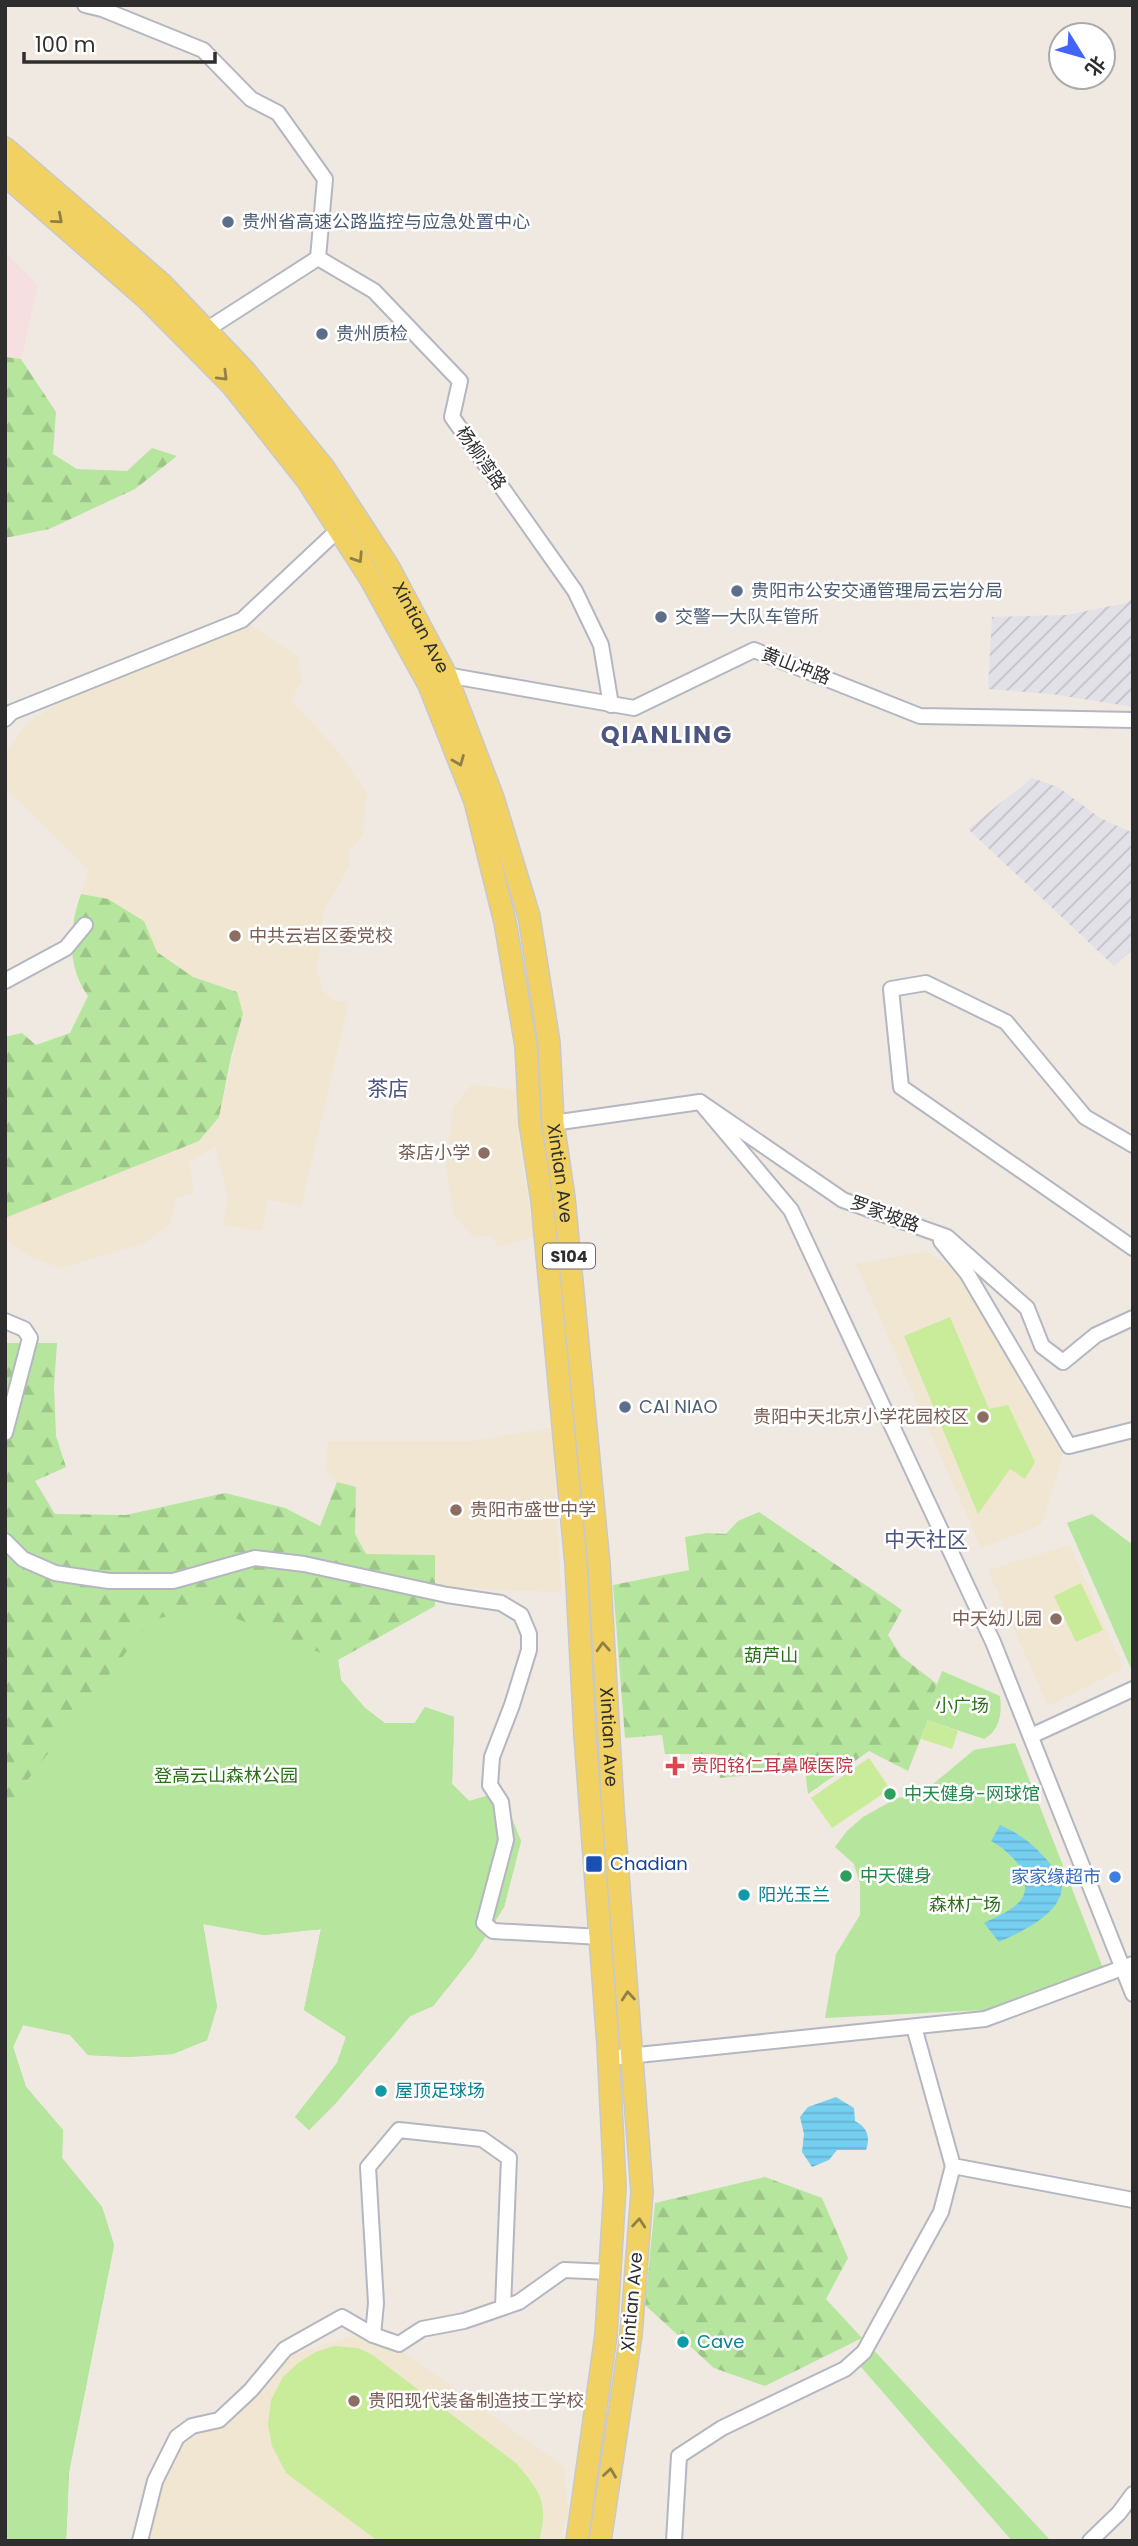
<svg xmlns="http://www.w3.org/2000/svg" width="1138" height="2546" font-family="Poppins,'Noto Sans SC',sans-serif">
	<defs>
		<pattern id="industrial-furrows" width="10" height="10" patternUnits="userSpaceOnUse" patternTransform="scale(1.75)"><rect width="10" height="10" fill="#e3e1e8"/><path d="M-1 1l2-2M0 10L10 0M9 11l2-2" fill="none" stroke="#c3c1c7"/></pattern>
		<pattern id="forest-firs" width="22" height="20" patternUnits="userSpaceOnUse" patternTransform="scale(1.75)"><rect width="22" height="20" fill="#b6e59e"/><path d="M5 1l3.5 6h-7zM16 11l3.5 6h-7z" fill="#9dc588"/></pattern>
		<pattern id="water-rules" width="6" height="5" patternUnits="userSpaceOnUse" patternTransform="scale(1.75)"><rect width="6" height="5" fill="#75cff0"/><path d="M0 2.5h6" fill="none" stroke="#66b2ce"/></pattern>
	</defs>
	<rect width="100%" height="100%" fill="#efe9e1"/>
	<g fill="url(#industrial-furrows)">
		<polygon points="1133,598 1133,707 1052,694 988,689 992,617 1066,615 1126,603"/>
		<polygon points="1032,778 1058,787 1100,818 1133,833 1133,949 1114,966 968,829"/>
	</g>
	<g fill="#f0e6d1">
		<polygon points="249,624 298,657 302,682 291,700 337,750 367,793 363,836 348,852 350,865 324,910 317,969 322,990 334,1001 349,1001 301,1206 268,1200 262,1231 223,1225 228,1197 215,1146 189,1162 194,1193 176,1198 170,1224 144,1243 61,1268 30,1257 5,1239 5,1218 199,1141 219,1117 243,1014 237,992 193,978 157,952 144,920 108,899 81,894 89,870 5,788 5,755 26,724 80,689"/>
		<polygon points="472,1084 516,1090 519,1141 534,1237 498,1247 492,1235 473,1237 453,1213 446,1166 453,1108"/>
		<polygon points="926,1251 964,1275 1063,1456 1041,1525 981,1548 856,1264"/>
		<polygon points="552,1428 561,1592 435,1587 435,1555 366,1554 355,1534 356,1487 337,1482 326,1471 328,1441 472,1441"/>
		<polygon points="1070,1545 1123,1668 1048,1706 988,1570"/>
		<polygon points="373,2330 564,2467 568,2515 559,2541 143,2541 154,2502 180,2447 293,2355"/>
	</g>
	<polygon fill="#f5dfe0" points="5,252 38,285 21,359 5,357"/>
	<g fill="url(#forest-firs)">
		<polygon points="5,357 21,359 56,412 53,454 77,469 127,471 152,448 177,456 135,489 49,529 5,538"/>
		<path d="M81,894L108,899L144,921L157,952L193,977L237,992L243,1014L231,1057L219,1117L199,1141L5,1218V1037L22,1033L36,1045L70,1033L88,996C66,965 69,928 81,894Z"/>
		<polygon points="5,1343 57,1343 54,1386 56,1436 66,1467 35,1481 55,1514 126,1515 225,1493 285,1508 320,1526 337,1482 356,1487 355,1534 366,1554 435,1555 435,1606 338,1660 341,1680 365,1708 385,1723 415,1723 425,1707 454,1717 452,1784 469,1801 501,1792 521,1841 504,1907 473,1956 433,2006 410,2016 335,2104 309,2130 295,2117 337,2063 346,2037 304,2010 321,1929 264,1935 203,1924 217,2007 207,2040 173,2054 127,2057 88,2055 70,2035 23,2025 13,2047 26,2087 63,2130 62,2158 102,2207 114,2245 69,2472 66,2541 5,2541"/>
		<polygon points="759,1512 902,1610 888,1635 901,1656 937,1684 925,1718 928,1720 908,1771 869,1751 808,1794 805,1770 720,1778 716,1754 665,1754 662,1735 625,1738 613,1585 689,1570 685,1537 707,1533 726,1534 738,1521"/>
		<polygon points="765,2177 822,2198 848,2258 826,2299 862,2338 765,2386 714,2368 645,2305 655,2203"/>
	</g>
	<g fill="#b6e59e">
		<polygon points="1092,1514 1133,1545 1133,1673 1067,1523"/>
		<polygon points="208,1607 338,1660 341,1680 365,1708 384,1723 415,1723 425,1707 454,1717 452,1784 469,1801 501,1792 521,1841 504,1907 473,1956 433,2006 410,2016 335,2104 309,2130 295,2117 337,2063 346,2037 304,2010 321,1929 264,1935 203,1924 217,2007 207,2040 173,2054 127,2057 88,2055 70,2035 23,2025 13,2047 26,2087 63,2130 62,2158 102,2207 114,2245 69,2472 66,2541 5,2541 5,1809 151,1620"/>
		<path d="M942,1671L1000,1696C1002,1713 1000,1730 984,1739L924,1719Z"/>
		<polygon points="1015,1743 1103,1968 985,2010 825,2018 836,1954 860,1915 860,1884 854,1864 835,1847 847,1831 863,1817 897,1798 920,1795 974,1750"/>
		<polygon points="868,2344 1051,2541 1012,2541 855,2360"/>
	</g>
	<g fill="#c9ec9a">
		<polygon points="950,1317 989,1409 1008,1405 1035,1462 1025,1479 1010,1469 978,1514 904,1336"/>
		<polygon points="1081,1583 1103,1630 1076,1642 1054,1596"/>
		<polygon points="928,1720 958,1731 952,1749 921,1739"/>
		<polygon points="869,1758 890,1789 832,1828 811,1798"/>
		<path d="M334,2346L357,2348L371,2354L516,2463C540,2491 549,2503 539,2541H378L286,2473L272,2446L268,2425L271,2400L283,2377L298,2363L316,2352Z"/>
	</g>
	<g fill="url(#water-rules)">
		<path d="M1000,1825C1019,1833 1033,1844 1047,1860C1051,1865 1058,1871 1060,1877C1072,1910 1021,1932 999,1942L984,1923C996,1917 1020,1908 1024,1894C1031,1871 1009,1851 991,1841Z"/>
		<path d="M836,2097L854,2108L855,2121C867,2127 871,2137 866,2150H837L829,2160L812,2167L802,2152L804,2134L800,2117L808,2107Z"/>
	</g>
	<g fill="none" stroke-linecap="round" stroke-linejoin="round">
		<g stroke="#b4b7c1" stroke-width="18">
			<g id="street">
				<polyline points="85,5 102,9 203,50 251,99 278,113 325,179 318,258 374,291 460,381 452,417 575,591 601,645 611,705"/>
				<polyline points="206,330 318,258"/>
				<polyline points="443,678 446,675 634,708 754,650 920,716 1133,720"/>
				<polyline points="5,719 12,712 242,620 339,529"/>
				<polyline points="5,981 66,948 85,925"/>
				<polyline points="700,1102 791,1210 993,1642 1133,1994"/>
				<polyline points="553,1123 700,1102 843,1200 947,1237 1027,1308 1042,1346 1063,1362 1096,1335 1133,1318"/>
				<polyline points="1133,1145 1085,1117 1006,1022 926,983 891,989 901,1087 1133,1248"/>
				<polyline points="941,1241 967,1273 1069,1446 1133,1430"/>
				<polyline points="5,1321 24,1329 30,1338 5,1433"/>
				<polyline points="5,1541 23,1559 55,1573 109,1581 173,1581 255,1558 304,1564 447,1595 501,1603 521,1615 529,1634 529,1650 512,1705 492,1757 490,1785 501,1802 506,1840 484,1923 493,1931 601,1937"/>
				<polyline points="1031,1736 1133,1689"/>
				<polyline points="914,2027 953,2166 1133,2200"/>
				<polyline points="609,2058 985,2019 1133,1964"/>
				<polyline points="373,2335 376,2303 368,2167 399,2130 482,2139 509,2158 503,2307"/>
				<polyline points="140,2541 155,2481 177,2437 192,2426 219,2420 251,2390 285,2349 342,2317 373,2335 399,2344 422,2329 464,2321 519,2302 564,2270 610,2272"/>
				<polyline points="674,2541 679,2456 722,2428 845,2369 864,2352 941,2212 953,2166"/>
				<polyline points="1090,2541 1119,2513 1133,2494"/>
			</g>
		</g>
		<g stroke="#c9c9c9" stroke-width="24">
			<g id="primary">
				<path id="s1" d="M5,148L162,284L245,371L324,468L388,566L446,675L493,798L529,916L549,1043L553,1123L564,1198L599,1565L613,1809L642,2192L631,2335L600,2541"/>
				<polyline points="5,175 147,299 232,385 307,480 370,578 429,685 475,801 505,922 526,1046 530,1123 542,1201 576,1564 585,1735 608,2044 615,2187 606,2335 577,2541"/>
			</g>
		</g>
		<use href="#street" stroke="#fff" stroke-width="14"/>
		<use href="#primary" stroke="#f2d163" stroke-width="21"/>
	</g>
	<defs><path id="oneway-chevron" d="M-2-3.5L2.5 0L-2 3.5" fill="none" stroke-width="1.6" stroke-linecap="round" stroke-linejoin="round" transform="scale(1.75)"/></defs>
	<g stroke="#908048">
		<use href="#oneway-chevron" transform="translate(58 219) rotate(41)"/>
		<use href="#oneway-chevron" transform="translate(223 376) rotate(45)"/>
		<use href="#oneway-chevron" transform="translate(358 558) rotate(57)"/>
		<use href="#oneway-chevron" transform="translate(459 761) rotate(68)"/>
		<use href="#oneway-chevron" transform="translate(603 1647) rotate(-93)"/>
		<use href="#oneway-chevron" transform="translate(628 1996) rotate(-95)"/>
		<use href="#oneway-chevron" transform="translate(639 2223) rotate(-85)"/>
		<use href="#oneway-chevron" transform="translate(610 2473) rotate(-82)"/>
	</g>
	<g fill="#5c6f8a" stroke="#fff" stroke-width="2.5">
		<circle cx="228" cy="222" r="7"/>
		<circle cx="322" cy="334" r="7"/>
		<circle cx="737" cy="591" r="7"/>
		<circle cx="661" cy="617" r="7"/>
		<circle cx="625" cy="1407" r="7"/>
	</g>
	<g fill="#8d6e63" stroke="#fff" stroke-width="2.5">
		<circle cx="235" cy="936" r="7"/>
		<circle cx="484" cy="1153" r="7"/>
		<circle cx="983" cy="1417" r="7"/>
		<circle cx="456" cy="1510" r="7"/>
		<circle cx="1056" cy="1619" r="7"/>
		<circle cx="354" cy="2401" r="7"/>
	</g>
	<path fill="#e0444e" stroke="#fff" stroke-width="2.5" d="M671.5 1755.5h7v7h7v7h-7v7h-7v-7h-7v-7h7z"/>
	<g fill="#2e9e5b" stroke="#fff" stroke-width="2.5">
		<circle cx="890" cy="1794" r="7"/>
		<circle cx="846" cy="1876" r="7"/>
	</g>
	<rect fill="#1a4fb4" stroke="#fff" stroke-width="2.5" x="585" y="1855" width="18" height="18" rx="3.5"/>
	<circle fill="#3f7fe0" stroke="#fff" stroke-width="2.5" cx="1115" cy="1877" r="7"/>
	<g fill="#0f9aa8" stroke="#fff" stroke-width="2.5">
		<circle cx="744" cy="1895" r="7"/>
		<circle cx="381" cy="2091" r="7"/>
		<circle cx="683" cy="2342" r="7"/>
	</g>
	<g text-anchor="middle" stroke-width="5" stroke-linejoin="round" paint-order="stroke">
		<rect fill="#fff" stroke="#6d6d6d" stroke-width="2" x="543" y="1243.5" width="52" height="25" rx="5"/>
		<g font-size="16" font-weight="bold" fill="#2e2e2e">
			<text x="569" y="1262">S104</text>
		</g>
		<g font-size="18" fill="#4e5e75" stroke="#fff" text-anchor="start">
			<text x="242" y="228">贵州省高速公路监控与应急处置中心</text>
			<text x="336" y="340">贵州质检</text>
			<text x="751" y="597">贵阳市公安交通管理局云岩分局</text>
			<text x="675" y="623">交警一大队车管所</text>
			<text x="639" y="1413">CAI NIAO</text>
		</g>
		<g font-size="18" fill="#2e2e2e" stroke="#fff">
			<text transform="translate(481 458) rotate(55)" y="6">杨柳湾路</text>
			<text dy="6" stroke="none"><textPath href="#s1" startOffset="640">Xintian Ave</textPath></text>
			<text transform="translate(796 666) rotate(21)" y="6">黄山冲路</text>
			<text dy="6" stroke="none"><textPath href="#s1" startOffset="1208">Xintian Ave</textPath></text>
			<text transform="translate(885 1214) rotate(20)" y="6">罗家坡路</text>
			<text dy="6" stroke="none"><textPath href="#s1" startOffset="1774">Xintian Ave</textPath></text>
			<text transform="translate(632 2302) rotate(-85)" y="6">Xintian Ave</text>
		</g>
		<g font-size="18" fill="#785e54" stroke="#fff" text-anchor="start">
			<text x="249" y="942">中共云岩区委党校</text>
			<text x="470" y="1159" text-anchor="end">茶店小学</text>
			<text x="969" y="1423" text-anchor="end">贵阳中天北京小学花园校区</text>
			<text x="470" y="1516">贵阳市盛世中学</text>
			<text x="1042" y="1625" text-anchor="end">中天幼儿园</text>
			<text x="368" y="2407">贵阳现代装备制造技工学校</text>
		</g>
		<g font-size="18" fill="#2c6e1b" stroke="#fff">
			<text x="771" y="1662">葫芦山</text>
			<text x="962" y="1712">小广场</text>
			<text x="226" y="1782">登高云山森林公园</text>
			<text x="965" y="1911">森林广场</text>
		</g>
		<g font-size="18" fill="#be3a42" stroke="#fff" text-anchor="start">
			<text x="691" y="1772">贵阳铭仁耳鼻喉医院</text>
		</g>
		<g font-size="18" fill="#27864d" stroke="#fff" text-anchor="start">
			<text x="904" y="1800">中天健身-网球馆</text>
			<text x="860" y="1882">中天健身</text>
		</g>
		<g font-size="18" fill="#164399" stroke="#fff" text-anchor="start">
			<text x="610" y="1870">Chadian</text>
		</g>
		<g font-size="18" fill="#366cbe" stroke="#fff" text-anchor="end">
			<text x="1101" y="1883">家家缘超市</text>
		</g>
		<g font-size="18" fill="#0d838f" stroke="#fff" text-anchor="start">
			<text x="758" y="1901">阳光玉兰</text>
			<text x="395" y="2097">屋顶足球场</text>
			<text x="697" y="2348">Cave</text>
		</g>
		<g font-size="21" fill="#4d5680" stroke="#fff">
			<text x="388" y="1096">茶店</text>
			<text x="926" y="1547">中天社区</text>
		</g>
		<g font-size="24" font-weight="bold" letter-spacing="2" fill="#4d5680" stroke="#fff">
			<text x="667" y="743">QIANLING</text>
		</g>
	</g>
	<rect width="1138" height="2546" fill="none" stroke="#2e2e2e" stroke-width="14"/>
	<g transform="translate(1082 56) rotate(127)"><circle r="33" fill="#ffffff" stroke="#ababab" stroke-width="2"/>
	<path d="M0-5L12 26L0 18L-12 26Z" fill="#4264fb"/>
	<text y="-10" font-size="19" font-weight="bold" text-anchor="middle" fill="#2e2e2e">北</text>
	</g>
	<path d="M24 52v10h191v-10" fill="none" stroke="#2e2e2e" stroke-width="3.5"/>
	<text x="35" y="52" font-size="21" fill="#2e2e2e" stroke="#ffffff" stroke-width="5" paint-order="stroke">100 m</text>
</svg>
